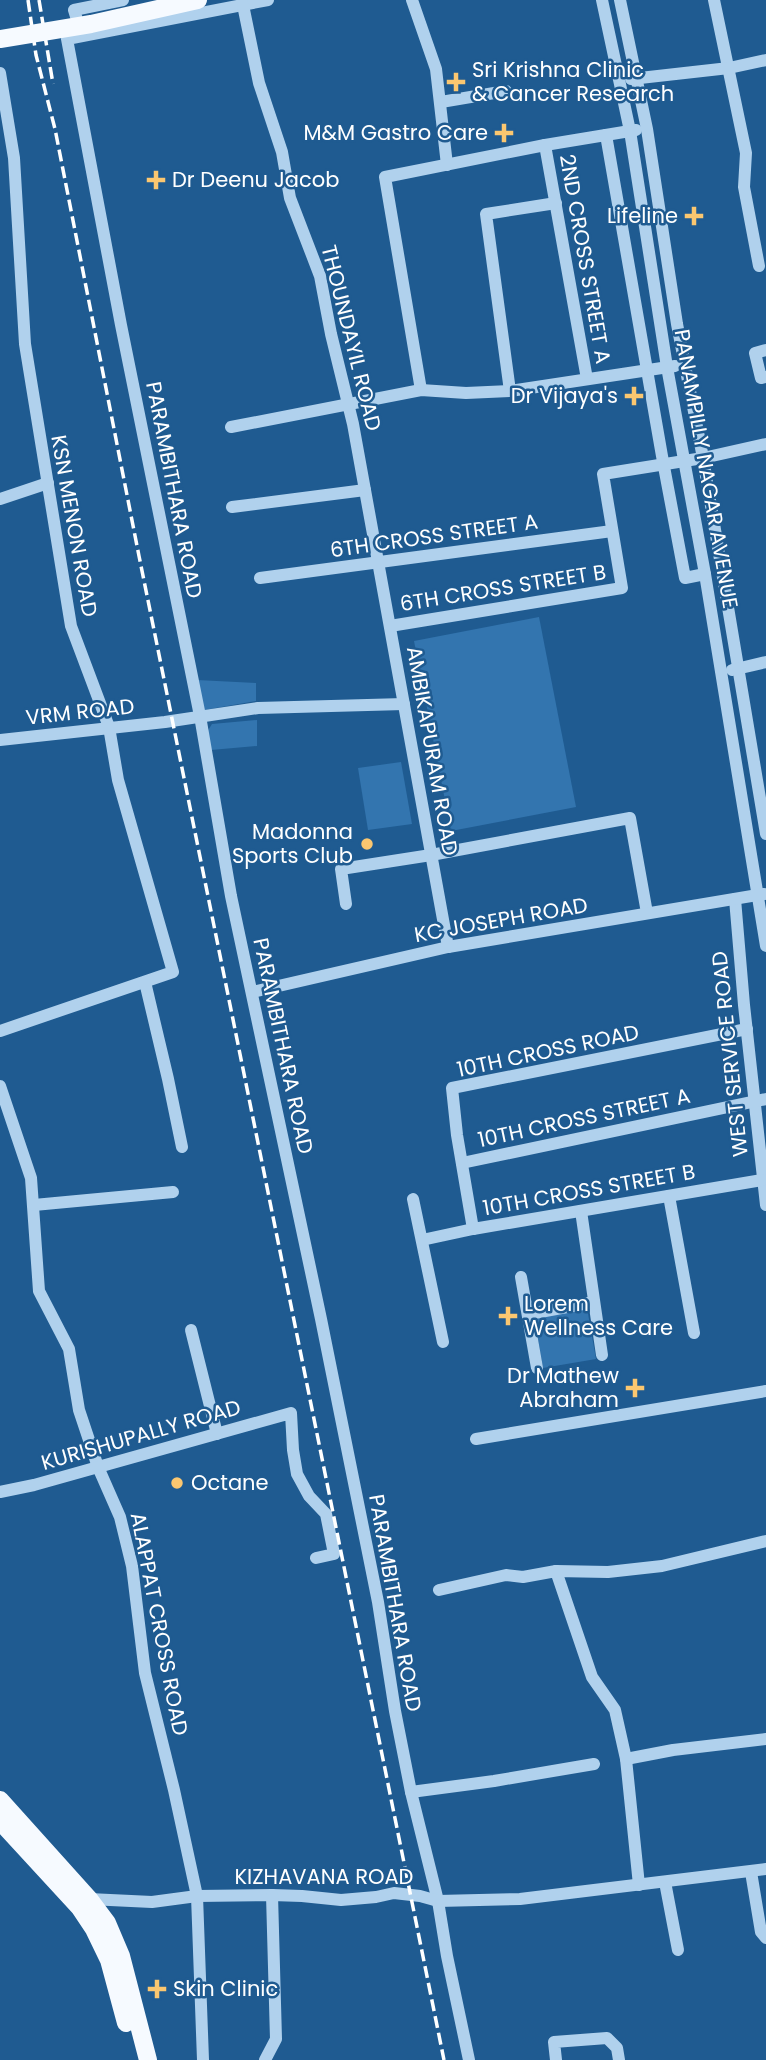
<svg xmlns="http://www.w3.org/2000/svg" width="766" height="2060" font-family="Poppins,sans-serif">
	<rect width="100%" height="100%" fill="#1f5b91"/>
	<g fill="#3375af">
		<polygon points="539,617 576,807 451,831 414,641"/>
		<polygon points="197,680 256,683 256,701 204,710"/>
		<polygon points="257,720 257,746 211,750 207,732 212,724"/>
		<polygon points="401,762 412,824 368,830 358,768"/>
		<polygon points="587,1308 596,1359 543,1368 535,1322 539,1317"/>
	</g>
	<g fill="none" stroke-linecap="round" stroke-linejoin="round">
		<g stroke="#b0d1ed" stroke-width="12">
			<polyline points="268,0 67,39 121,325 200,716 231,896 321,1319 378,1602 395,1711 411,1792 438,1901 447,1956 469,2060"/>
			<polyline points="412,0 436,69 447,165"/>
			<polyline points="602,0 630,131 667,367 705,574 766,946"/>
			<polyline points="620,0 647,129 677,324 703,458 766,834"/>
			<polyline points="714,0 746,153 744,187 759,266"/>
			<polyline points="243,5 259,83 282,152 290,198 320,276 331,334 353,424 448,947"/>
			<polyline points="81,33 74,10 123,0"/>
			<polyline points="0,73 14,158 25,344 71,626 109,727 118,780 173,972 0,1031"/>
			<polyline points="631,79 729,68 766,60"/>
			<polyline points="441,102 506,91"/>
			<polyline points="606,135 662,456 685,578 705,574"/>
			<polyline points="545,145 587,379"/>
			<polyline points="766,350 755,353 761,378 766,377"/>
			<polyline points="421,390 385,177 545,145 636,130"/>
			<polyline points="510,391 486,214 556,203"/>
			<polyline points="231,427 421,390 466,393 510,391 675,366"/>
			<polyline points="0,499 48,483"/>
			<polyline points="232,507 365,490"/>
			<polyline points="260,578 612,531"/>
			<polyline points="390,626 622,588 603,474 703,458 766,444"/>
			<polyline points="732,670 766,662"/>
			<polyline points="0,740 165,722 258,708 404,704"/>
			<polyline points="735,899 744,1005 766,1205"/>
			<polyline points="346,904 341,869 431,855 630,818 647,913"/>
			<polyline points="145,982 168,1079 182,1147"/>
			<polyline points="252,992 448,947 764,894"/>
			<polyline points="0,1086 31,1178 39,1291 69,1349 79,1410 98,1467 120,1517 132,1566 145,1673 174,1790 197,1896 203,2060"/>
			<polyline points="462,1163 766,1099"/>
			<polyline points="669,1196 694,1333"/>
			<polyline points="413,1199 443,1342"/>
			<polyline points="34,1205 173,1192"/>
			<polyline points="581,1211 602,1355"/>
			<polyline points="473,1229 457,1135 452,1088 747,1029"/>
			<polyline points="422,1240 473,1229 762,1180"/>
			<polyline points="521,1277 537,1368"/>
			<polyline points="529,1314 594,1302"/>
			<polyline points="191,1330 217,1434"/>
			<polyline points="476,1439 766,1391"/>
			<polyline points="0,1492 34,1485 291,1413 293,1450 297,1474 309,1496 326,1514 334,1554 316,1558"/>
			<polyline points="556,1571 592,1677 615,1710 626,1759 639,1885"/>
			<polyline points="439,1590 506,1575 523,1577 556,1571 608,1572 662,1566 766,1541"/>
			<polyline points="626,1759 673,1750 766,1739"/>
			<polyline points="411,1792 494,1781 594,1764"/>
			<polyline points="751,1872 761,1932 766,1938"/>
			<polyline points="665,1882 678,1950"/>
			<polyline points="89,1899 152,1902 197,1896 272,1895 302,1896 341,1900 376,1897 394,1893 420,1896 438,1901 520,1899 766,1869"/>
			<polyline points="265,2060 276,2039 272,1895"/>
			<polyline points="556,2060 554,2042 607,2038 617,2048 619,2060"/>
		</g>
		<g stroke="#f6faff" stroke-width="18">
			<polyline points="0,1800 89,1899 107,1923 121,1956 148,2060"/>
			<polyline points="0,1821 80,1908 94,1929 109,1960 126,2023"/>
		</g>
		<g stroke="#fff" stroke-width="3.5" stroke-dasharray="12 5" stroke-linecap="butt">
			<polyline points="28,0 36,55 55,129 139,556 444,2060"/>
			<polyline points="39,0 53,84"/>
		</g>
		<polyline stroke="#f6faff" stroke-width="18" points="0,39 91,24 198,0"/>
	</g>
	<g fill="#fbc770" stroke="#1f5b91" stroke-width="2.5">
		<path d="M452.5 71.5h7v7h7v7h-7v7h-7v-7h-7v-7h7z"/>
		<path d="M500.5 122.5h7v7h7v7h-7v7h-7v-7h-7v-7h7z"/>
		<path d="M152.5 169.5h7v7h7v7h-7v7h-7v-7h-7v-7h7z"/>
		<path d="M690.5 205.5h7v7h7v7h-7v7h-7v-7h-7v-7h7z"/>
		<path d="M630.5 385.5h7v7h7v7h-7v7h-7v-7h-7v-7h7z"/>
		<circle cx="367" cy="844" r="7"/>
		<path d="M504.5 1305.5h7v7h7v7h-7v7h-7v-7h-7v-7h7z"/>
		<path d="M631.5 1377.5h7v7h7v7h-7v7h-7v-7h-7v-7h7z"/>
		<circle cx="177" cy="1483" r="7"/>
		<path d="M153.5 1978.5h7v7h7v7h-7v7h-7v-7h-7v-7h7z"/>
	</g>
	<g text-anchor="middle" stroke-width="5" stroke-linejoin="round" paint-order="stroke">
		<g font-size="21" fill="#fff" stroke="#1f5b91" text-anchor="start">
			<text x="472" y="77">Sri Krishna Clinic<tspan x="472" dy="24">&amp; Cancer Research</tspan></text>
			<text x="488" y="140" text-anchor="end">M&amp;M Gastro Care</text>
			<text x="172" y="187">Dr Deenu Jacob</text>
			<text x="678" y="223" text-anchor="end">Lifeline</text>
			<text x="618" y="403" text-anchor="end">Dr Vijaya's</text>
			<text x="353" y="839" text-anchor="end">Madonna<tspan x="353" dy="24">Sports Club</tspan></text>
			<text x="524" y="1311">Lorem<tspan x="524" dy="24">Wellness Care</tspan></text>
			<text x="619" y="1383" text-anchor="end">Dr Mathew<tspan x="619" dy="24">Abraham</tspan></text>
			<text x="191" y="1490">Octane</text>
			<text x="173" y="1996">Skin Clinic</text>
		</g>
		<g font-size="21" fill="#fff" stroke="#1f5b91">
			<text transform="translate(585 259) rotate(80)" y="7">2ND CROSS STREET A</text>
			<text transform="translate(351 338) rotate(76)" y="7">THOUNDAYIL ROAD</text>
			<text transform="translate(706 469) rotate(80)" y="7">PANAMPILLY NAGAR AVENUE</text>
			<text transform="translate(174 490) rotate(79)" y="7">PARAMBITHARA ROAD</text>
			<text transform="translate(74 526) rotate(80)" y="7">KSN MENON ROAD</text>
			<text transform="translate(434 536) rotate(-8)" y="7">6TH CROSS STREET A</text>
			<text transform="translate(503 588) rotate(-9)" y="7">6TH CROSS STREET B</text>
			<text transform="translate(80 712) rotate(-6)" y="7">VRM ROAD</text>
			<text transform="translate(432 751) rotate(80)" y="7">AMBIKAPURAM ROAD</text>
			<text transform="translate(501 920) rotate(-10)" y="7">KC JOSEPH ROAD</text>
			<text transform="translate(283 1046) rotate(78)" y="7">PARAMBITHARA ROAD</text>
			<text transform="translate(548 1051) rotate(-12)" y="7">10TH CROSS ROAD</text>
			<text transform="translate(730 1054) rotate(-96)" y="7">WEST SERVICE ROAD</text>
			<text transform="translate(584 1118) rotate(-12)" y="7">10TH CROSS STREET A</text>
			<text transform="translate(589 1190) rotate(-10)" y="7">10TH CROSS STREET B</text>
			<text transform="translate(141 1435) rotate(-16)" y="7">KURISHUPALLY ROAD</text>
			<text transform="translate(395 1603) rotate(80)" y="7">PARAMBITHARA ROAD</text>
			<text transform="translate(159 1624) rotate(79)" y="7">ALAPPAT CROSS ROAD</text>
			<text x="324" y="1884">KIZHAVANA ROAD</text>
		</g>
	</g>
</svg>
